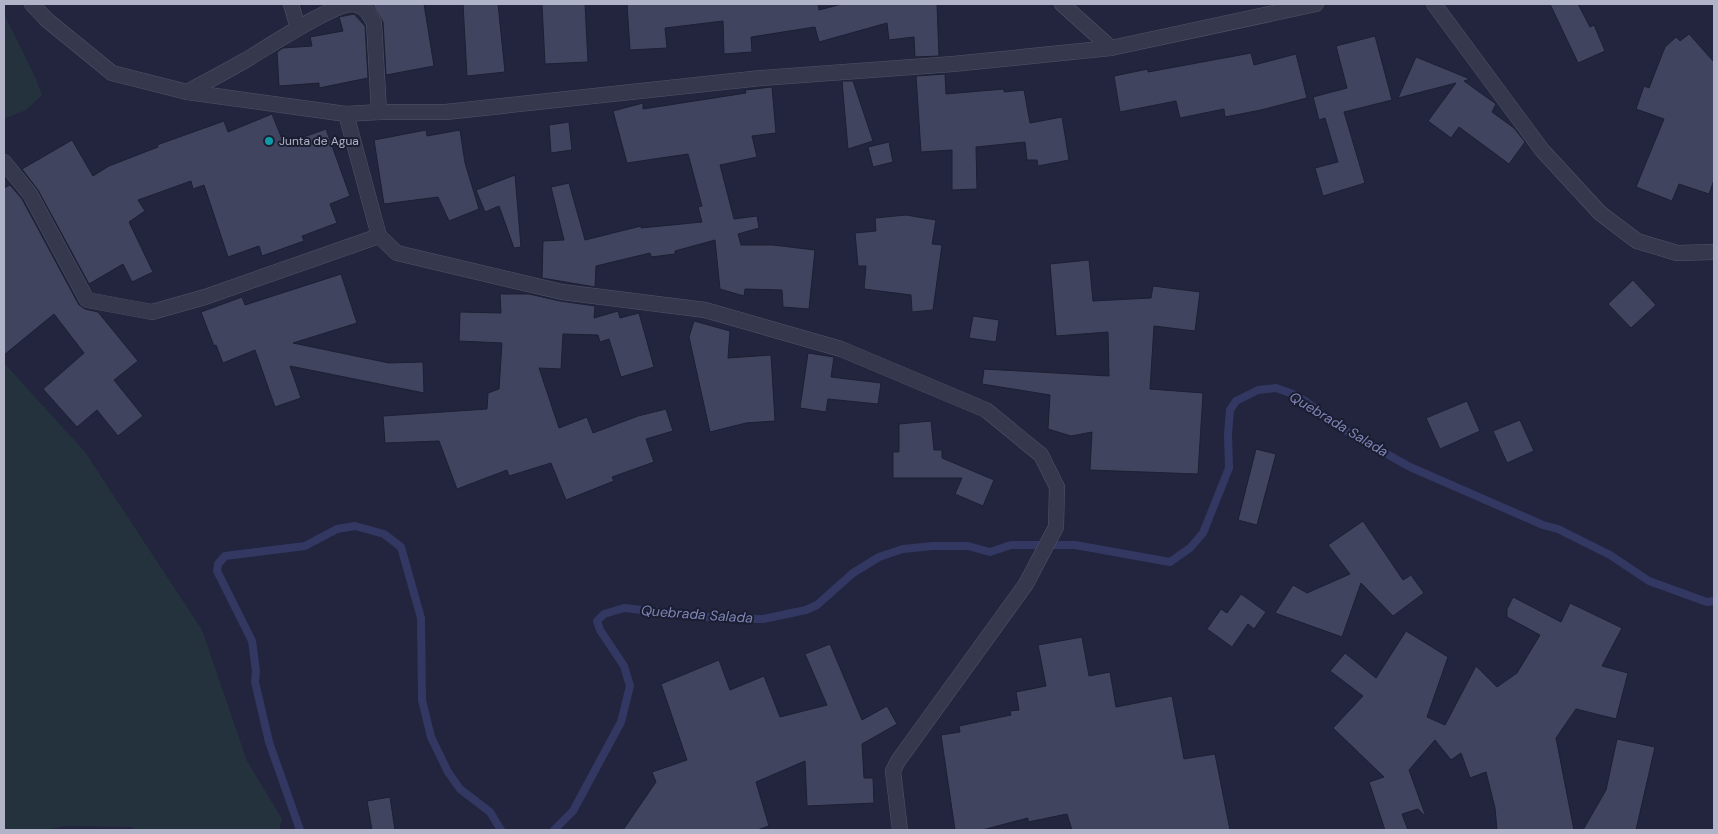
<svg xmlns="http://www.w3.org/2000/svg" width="1718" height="834" font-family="'DM Sans',sans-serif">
	<rect width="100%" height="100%" fill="#22253d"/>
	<g fill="#24323e">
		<polygon points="4,14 35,77 42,95 26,110 4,119"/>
		<polygon points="4,363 85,452 202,630 247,761 282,819 279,830 137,830 131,827 65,826 44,830 4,830"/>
	</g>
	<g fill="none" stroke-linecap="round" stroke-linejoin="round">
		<g stroke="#333863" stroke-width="8">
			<polyline points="300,830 269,742 255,682 256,671 252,641 217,571 218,564 225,556 305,546 337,529 355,526 384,534 401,547 421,618 422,700 431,737 448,772 460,789 490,812 501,830"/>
			<polyline points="554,830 573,811 621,722 630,686 624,666 600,630 597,621 604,614 624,608 726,619 763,619 806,610 817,605 853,573 879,557 903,549 933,546 968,546 990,552 1011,545 1075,545 1170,562 1190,548 1203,533 1229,468 1228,434 1230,410 1236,401 1258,390 1276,388 1293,394 1305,401 1339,427 1410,467 1543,525 1558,529 1610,555 1649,581 1707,602 1714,601"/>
		</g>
	</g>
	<g fill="#40445f" stroke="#1d1f33">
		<polygon points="372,4 424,4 434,66 386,75 383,22"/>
		<polygon points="463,4 498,4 505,72 467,76"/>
		<polygon points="542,4 585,4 588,62 545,64"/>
		<polygon points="627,4 818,4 819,10 842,4 937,4 939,56 915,57 914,37 889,40 887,23 819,42 815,27 751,37 752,52 724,54 723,21 665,28 667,48 630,50"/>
		<polygon points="1550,4 1578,4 1590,27 1594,25 1605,51 1578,63"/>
		<polygon points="354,14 365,26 368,78 319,88 319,83 279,86 277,52 283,48 312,46 310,37 343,31 339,17"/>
		<polygon points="1689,34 1714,62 1714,180 1709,194 1679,184 1672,201 1636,187 1664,119 1636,109 1644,86 1649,88 1665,47 1676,37 1680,41"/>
		<polygon points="1375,36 1392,100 1344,112 1365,183 1323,196 1315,168 1338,162 1325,118 1319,120 1313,97 1347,88 1336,46"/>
		<polygon points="1251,53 1254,65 1296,54 1307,98 1261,110 1225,117 1224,109 1180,118 1176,101 1120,112 1114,76 1148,69 1148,72"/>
		<polygon points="1416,57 1470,79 1464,81 1496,104 1492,112 1514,128 1525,142 1509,164 1459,127 1451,138 1428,121 1456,83 1398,98"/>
		<polygon points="945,74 946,94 1004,89 1004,92 1024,90 1030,123 1062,117 1069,160 1038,166 1037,160 1027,160 1025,142 976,147 977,189 952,190 952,150 921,152 916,76"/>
		<polygon points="842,81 853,81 873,141 848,149"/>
		<polygon points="772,87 776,133 752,136 757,157 720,165 734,219 757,216 759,228 738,234 741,245 773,245 815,250 809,309 783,307 782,290 745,289 744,296 720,289 715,240 675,251 675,254 651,257 650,253 596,266 595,287 542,278 543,241 564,240 551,187 569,183 585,240 641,226 641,228 702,222 698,207 702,206 688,154 627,163 613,111 643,103 643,109 746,93 745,90"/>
		<polygon points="272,114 284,144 326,129 350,196 330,204 337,223 302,236 304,241 262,256 259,246 228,257 204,185 193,189 191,181 138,200 145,211 129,222 153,272 132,282 123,264 89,284 38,190 22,169 72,140 93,176 109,166 158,147 157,145 224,121 228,132"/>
		<polygon points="569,122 572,150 551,153 549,125"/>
		<polygon points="426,130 427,136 460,130 465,163 479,209 449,221 438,197 384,204 374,140"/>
		<polygon points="889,142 893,162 873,167 868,147"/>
		<polygon points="515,175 521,247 514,248 499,206 485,212 476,190"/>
		<polygon points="10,185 22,199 79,305 85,309 98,312 138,361 114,380 143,416 118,436 97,410 77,427 43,389 84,353 54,314 4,355 4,188"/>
		<polygon points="906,215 936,220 932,244 942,245 933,310 912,312 911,295 864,289 866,266 858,266 855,233 876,231 875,218"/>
		<polygon points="1089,260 1093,301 1151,298 1153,286 1200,292 1195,331 1154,326 1150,389 1203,393 1198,474 1090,470 1092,432 1071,436 1048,429 1050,395 982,384 984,369 1109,376 1108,332 1056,336 1050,264"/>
		<polygon points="341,274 357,323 293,343 389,363 423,362 424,393 290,366 301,398 275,407 255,350 223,363 216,345 214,346 201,312 242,297 245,305"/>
		<polygon points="1633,280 1656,305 1631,328 1608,304"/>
		<polygon points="500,294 529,294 560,301 595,306 594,318 618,311 620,318 639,313 654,367 621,377 609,339 600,342 598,335 563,334 561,369 539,368 559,428 587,417 593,433 638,416 666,409 673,431 646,439 654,462 612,477 614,481 566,500 551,463 509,476 507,470 457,489 439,441 385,443 383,416 487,409 488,393 499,389 502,343 459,341 460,312 501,313"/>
		<polygon points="973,316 999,320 996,342 969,338"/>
		<polygon points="694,321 730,331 728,358 771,355 775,421 746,423 710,432 689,337"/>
		<polygon points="808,353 834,357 831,377 881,383 878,404 828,399 826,412 800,408"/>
		<polygon points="1467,401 1480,431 1440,449 1426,418"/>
		<polygon points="1520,420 1534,451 1507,463 1493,431"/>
		<polygon points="931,421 934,450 942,450 942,458 994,480 983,506 955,494 962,478 893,478 893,452 899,452 899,424"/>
		<polygon points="1256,449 1276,454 1257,525 1238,520"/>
		<polygon points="1363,521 1403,580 1411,575 1424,593 1393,616 1361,583 1342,637 1275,613 1293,585 1307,593 1350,574 1328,545"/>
		<polygon points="1241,594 1266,612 1254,629 1248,624 1232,647 1207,629 1221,609 1227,613"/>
		<polygon points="1513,597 1561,622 1570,603 1622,628 1602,666 1628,673 1616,719 1576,709 1556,738 1574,830 1497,830 1495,808 1486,772 1470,778 1461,753 1451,760 1435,740 1409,770 1426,817 1418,809 1402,814 1408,830 1385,830 1369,782 1384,777 1333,728 1363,696 1330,671 1345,653 1376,678 1406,631 1448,657 1427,717 1445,725 1476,666 1497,687 1517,673 1540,635 1507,617 1507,609"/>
		<polygon points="1082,637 1089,676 1110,672 1116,707 1172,696 1184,759 1215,754 1230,830 1072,830 1067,814 1028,822 1028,818 982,830 955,830 941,735 960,732 959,726 1011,715 1010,711 1019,710 1016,692 1046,686 1038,645"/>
		<polygon points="830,644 862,720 887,706 897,724 862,744 864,778 873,778 874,803 807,806 805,761 756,782 769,826 757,830 623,830 656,782 652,772 687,760 661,684 719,660 730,690 764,676 780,717 827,705 805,654"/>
		<polygon points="1617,739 1655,747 1636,830 1583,830 1606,790"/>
		<polygon points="390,797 395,830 372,830 367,801"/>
	</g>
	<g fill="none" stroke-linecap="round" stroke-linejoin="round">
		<g stroke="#515368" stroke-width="16">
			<g id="street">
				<polyline points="32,4 47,20 112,73 187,92 346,114 379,112 446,112 761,78 953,64 1111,48 1316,4"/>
				<polyline points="291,4 298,28"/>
				<polyline points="1062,4 1111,48"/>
				<polyline points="1434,4 1542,150 1600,213 1637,241 1677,253 1714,252"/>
				<path d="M187,92C206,82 225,72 244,61C265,49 332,4 352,4C364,5 369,13 374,23L379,112"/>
				<polyline points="346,114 379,236 397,253 562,292 705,310 841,349 986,410 1041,455 1057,487 1056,527 1026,584 898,761 893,771 900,830"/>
				<polyline points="4,162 30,194 87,300 152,312 205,297 379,236"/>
			</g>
		</g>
		<use href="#street" stroke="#36384d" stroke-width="15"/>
	</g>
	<circle fill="#0f9aa8" stroke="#1b1d31" stroke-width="2" cx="269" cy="141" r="5"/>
	<g text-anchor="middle" stroke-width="4" stroke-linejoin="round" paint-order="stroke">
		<g font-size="12" fill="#b1b3c8" stroke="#1b1d31" text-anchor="start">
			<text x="279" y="145">Junta de Agua</text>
		</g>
		<g font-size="14" font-style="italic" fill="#7f85b6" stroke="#1b1d31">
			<text transform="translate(1339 424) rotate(31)" y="5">Quebrada Salada</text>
			<text transform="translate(697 614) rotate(4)" y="5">Quebrada Salada</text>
		</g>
	</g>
	<rect width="1718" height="834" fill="none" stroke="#b1b3c8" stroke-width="10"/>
</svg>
